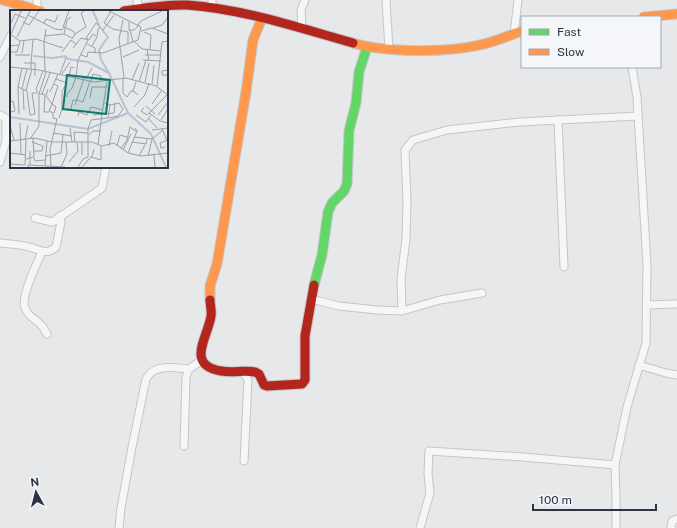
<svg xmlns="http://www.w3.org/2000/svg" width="677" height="528" font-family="'Public Sans',sans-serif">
	<rect width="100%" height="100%" fill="#e6e8ea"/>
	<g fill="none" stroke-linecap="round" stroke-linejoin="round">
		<g stroke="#c4c6c8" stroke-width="9">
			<g id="street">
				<polyline points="137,0 139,9 137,11"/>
				<polyline points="212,0 212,8"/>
				<polyline points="386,0 389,49"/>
				<polyline points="37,10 37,0"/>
				<polyline points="302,29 301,10 305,0"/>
				<polyline points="514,34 518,0"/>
				<polyline points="0,57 11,35"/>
				<polyline points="0,115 6,118 6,141 0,162"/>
				<polyline points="558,120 564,267"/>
				<polyline points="35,218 52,222 54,221 102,188 106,167"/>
				<path d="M0,243C9,244 20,244 29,247C39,249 47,256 56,247L61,222L60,216"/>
				<path d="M42,252C37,263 20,298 25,308C28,317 36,319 42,326C44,328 45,331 47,334"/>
				<polyline points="311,299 339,306 377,310 402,311 440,300 482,293"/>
				<polyline points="646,305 677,304"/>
				<polyline points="402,311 401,279 406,239 407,202 405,150 413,140 447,130 520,122 638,116"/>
				<polyline points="639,365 666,373 677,375"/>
				<polyline points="241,372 245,375 248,380 244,461"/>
				<polyline points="184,446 186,377 189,369 202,360"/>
				<path d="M119,528L121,508L132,447L146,379C155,363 174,368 189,369"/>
				<polyline points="420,528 430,493 428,473 429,451 523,457 615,465"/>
				<polyline points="616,528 616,498 615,465 627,407 646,343 647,265 637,97 632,67"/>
				<polyline points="671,528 672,521 677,519"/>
			</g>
		</g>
		<g stroke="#c4c6c8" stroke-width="11">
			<polyline id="fast" points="314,285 322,255 328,212 332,203 344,191 347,184 349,131 356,103 359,72 367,47"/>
		</g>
		<g stroke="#c4c6c8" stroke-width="11">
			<g id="slow">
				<polyline points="3,0 40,11"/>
				<polyline points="644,17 677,14"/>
				<path d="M353,43C388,53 449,53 484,44C497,41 510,35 522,31"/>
				<polyline points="210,300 210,286 217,264 246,92 253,40 262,18"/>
			</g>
		</g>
		<g stroke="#c4c6c8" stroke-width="11">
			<g id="jam">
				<path d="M124,11C145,8 166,4 187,5C244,9 299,28 353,43"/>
				<path d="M210,300C210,305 212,311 211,316C208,337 185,365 221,371C233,373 244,370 255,372L259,374L264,385L267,386L302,384L305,380V336L314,285"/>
			</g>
		</g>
		<use href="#street" stroke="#f5f6f7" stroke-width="7"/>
		<use href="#fast" stroke="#63d668" stroke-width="9"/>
		<use href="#slow" stroke="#ff974d" stroke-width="9"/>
		<use href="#jam" stroke="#b3261e" stroke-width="9"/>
	</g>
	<g transform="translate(10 10)">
		<rect width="158" height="158" fill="#e6e8ea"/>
		<path fill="none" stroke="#b4c4d5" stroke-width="2" d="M83,1L89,15M90,17L98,27L89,40L91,50L99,63M5,45H20M23,46L43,48L55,46L58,49L78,52L99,63L118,103L141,124L156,157M0,107L78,119L118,103"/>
		<path fill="none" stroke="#9ba0a8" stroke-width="1" d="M101,1L94,13L103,19L118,22V34M18,5L45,19L52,20L54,17L63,21L65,24L62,29M61,7L57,10L54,24L62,28M113,10L109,29L114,68M13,12L19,15L29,1M119,12V20H124L129,15M34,13L36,9L45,12L48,5M0,15L5,4L15,8M128,15L131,11L152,1M53,17L59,1M143,18L152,15L158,7M93,20L104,5M120,20L123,32M131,21L142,18L158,24M134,22L141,25L140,40M0,24L10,31L26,29L53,38M1,24L11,1M65,24L76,17L71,3L74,1M34,26L54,24M7,27L20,1M125,32L132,39L151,41M34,33L35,61M34,33L36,19M77,34L85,38V43M0,36L9,35L10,31M82,36L87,27L88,19L90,17L86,13L76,28L79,30L83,24L86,26M137,39L139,51M0,42H7L9,35M52,42L61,30L66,34M12,43L14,31M71,45L77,47L78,42L93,43L128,30L131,17L99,1M135,45H151M113,47L129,40M133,50L151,51M14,53H21L23,30M0,57L29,60L84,72L116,68L146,76L158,85M12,58L8,77L17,81L20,105L25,104L22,83H27M21,59V53H25V66M50,64L56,48M52,64L60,52M158,65H152V61L158,60M59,66L61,57L64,58M113,68V83L117,87L121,81H123M46,69L57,73L52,81V99L49,108M76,69L82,58M122,70L129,53M81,71L83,64L91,66L90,71M126,72L123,81L128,85M129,72L136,50M135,72L139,53M44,74L48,76L42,94L46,97L44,103M142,74L144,55M147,76L152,32L158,31M8,77L9,104M12,78L17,59M13,79L14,100M38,79L36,86L42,94M16,80L22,59M40,82L48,64M28,83L26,79L33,61M29,84H32L40,63M32,84L35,85L34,102H39M57,87V84L62,78L66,67L68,50L78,30L71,28L63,38M80,88L82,77H97M67,90L73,92L80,71M0,92L3,91L5,101L0,102M42,94L39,101L43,103V108L47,109M142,94L152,80M65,95L74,68M136,96L145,104M124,97L135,85L139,73M134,98L131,101L137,105L157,85M63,101L61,98L63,90H66M139,103L150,111L158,113M92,104L97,72M83,105L104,103L105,93M126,105L136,112L141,105M148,105L158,92M68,106L69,102L77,105L81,97L93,100M99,108L108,106L113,99L109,93L100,95M139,109L147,118M151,110L158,99M10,113L11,144M0,116L4,130M60,118L62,132M152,119L157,130M142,120L158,118M43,123L62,126M79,125L83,121H91M124,127L142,129L138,146M20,129L29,116V84L36,62M142,129L153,120M15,130L18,115M0,131L24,128L42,132H82L92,136L104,133L118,143L131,146L158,143M22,132L33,136L32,141H23M65,132L64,122L78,123M72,132V145M122,132L136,134L137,129M88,135L92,104M99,136L102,121M107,136L110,125L117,127M155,137L151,138L150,133L158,130M111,138L117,130L120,117L127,122M113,140L121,124M20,141V155M0,143L16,145M118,143L127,121L125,118M144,145L145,157M35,146L51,143L53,125M129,146L135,135M81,147L91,150V136M24,148L25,151L35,150M16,149L24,147L23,128M59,152L68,141L67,133M0,154L15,155M15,155L16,129M35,155L37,131M41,156L40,139L47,109M18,157V155L55,157M51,157L57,144L56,132M68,157L73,149L78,147V119L81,110L98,108L100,95L95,93M72,157L82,146L84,139"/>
		<path fill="#0f766e" fill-opacity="0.15" stroke="#0f766e" stroke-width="2" d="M57,65L100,70L96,104L53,99Z"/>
		<rect width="158" height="158" fill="none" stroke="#2b3445" stroke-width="2"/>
	</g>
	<rect x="521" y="16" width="140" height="52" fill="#f4f6f9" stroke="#a4a8b1"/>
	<rect x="529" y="29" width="20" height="6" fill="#63d668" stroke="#a4a8b1"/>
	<text x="557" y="36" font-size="12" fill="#2b3445">Fast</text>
	<rect x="529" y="49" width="20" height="6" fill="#ff974d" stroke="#a4a8b1"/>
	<text x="557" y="56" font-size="12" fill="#2b3445">Slow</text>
	<g transform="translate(36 492) rotate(353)" stroke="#f4f6f9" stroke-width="3" paint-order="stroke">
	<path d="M0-3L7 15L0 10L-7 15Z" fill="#2b3445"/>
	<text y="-6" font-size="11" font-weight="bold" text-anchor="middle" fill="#2b3445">N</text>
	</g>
	<path d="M533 504v6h123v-6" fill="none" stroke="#2b3445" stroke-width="2"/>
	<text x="539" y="504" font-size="12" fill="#2b3445" stroke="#f4f6f9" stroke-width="3" paint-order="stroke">100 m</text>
</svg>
